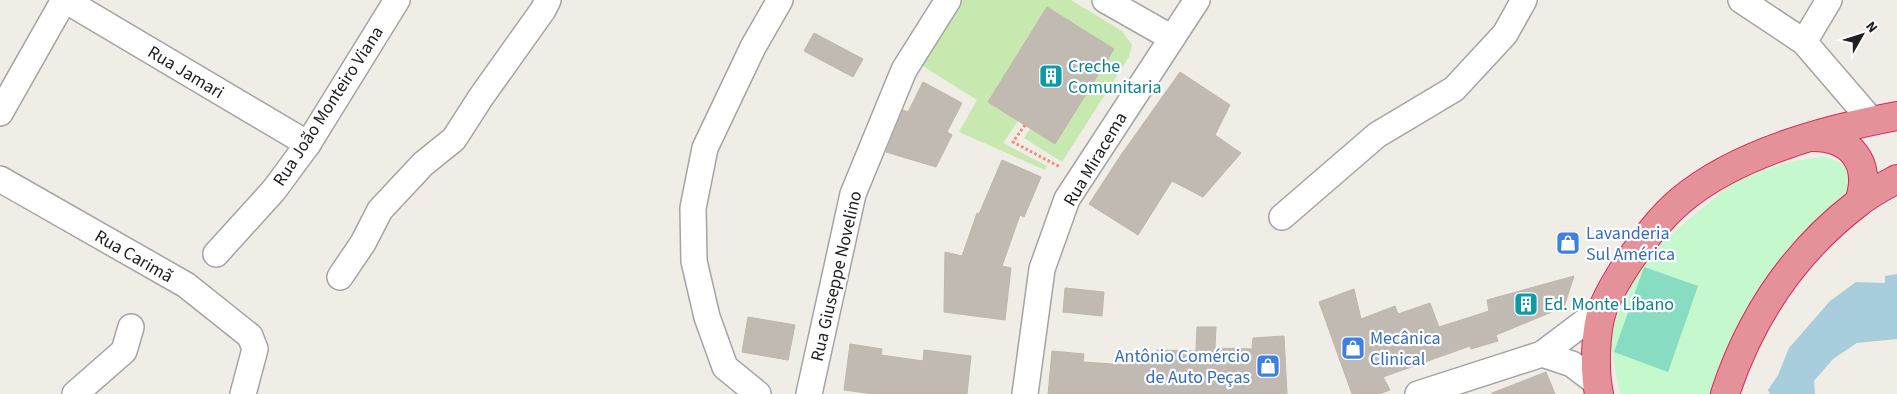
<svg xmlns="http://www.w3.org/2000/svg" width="1897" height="394" font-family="'Source Sans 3',sans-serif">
	<rect width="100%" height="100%" fill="#f0ede6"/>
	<polygon fill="#c7e8ae" points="952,0 1071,0 1122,31 1132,45 1129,57 1062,162 1024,138 1030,129 1055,144 1114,49 1047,7 988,102 1018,121 1003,143 1047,166 1045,170 959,132 977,100 915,61"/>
	<polygon fill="#c5f8cd" points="1823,156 1846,165 1852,180 1843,202 1717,394 1620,394 1609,338 1641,260 1731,184 1781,164"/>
	<polygon fill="#87dcc1" points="1644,267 1698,286 1668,372 1614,352"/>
	<polygon fill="#a8cddc" points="1897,274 1897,339 1857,343 1833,359 1814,381 1815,394 1770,394 1768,390 1778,375 1789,348 1830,301 1856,282 1885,283 1885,276"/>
	<g fill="#c1bab3" stroke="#c1b5a9">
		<polygon points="1047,7 1114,49 1055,144 988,102"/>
		<polygon points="814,33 863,59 853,77 804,51"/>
		<polygon points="1180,72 1230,105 1215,135 1241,153 1203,197 1172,181 1138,235 1089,204 1121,155"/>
		<polygon points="923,82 962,103 947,132 952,135 936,167 886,152 903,110 908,112"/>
		<polygon points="1002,160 1041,177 1024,217 1020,215 1002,266 1011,268 1005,320 944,312 945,252 962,256 977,213 979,214"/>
		<polygon points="1574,276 1564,307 1496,335 1498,341 1471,349 1470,346 1383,377 1390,390 1379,394 1352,394 1319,302 1354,289 1361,319 1395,306 1398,314 1430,303 1439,327 1489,311 1487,300"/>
		<polygon points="1065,288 1104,292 1102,316 1063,312"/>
		<polygon points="748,317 795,325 788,360 742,352"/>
		<polygon points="1197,327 1216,327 1215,348 1252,349 1253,338 1284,336 1287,394 1048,394 1052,351 1084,354 1083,362 1126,365 1126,359 1157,360 1157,350 1196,351"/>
		<polygon points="850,344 882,349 881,355 923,361 924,350 971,356 967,394 874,394 844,390"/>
		<polygon points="1546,372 1555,394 1492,394 1492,393"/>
	</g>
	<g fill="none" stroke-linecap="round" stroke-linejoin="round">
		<g stroke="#a4a4a4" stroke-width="28">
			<g id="minor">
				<polyline points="65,0 308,144"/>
				<polyline points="1105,0 1172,38"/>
				<polyline points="1741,0 1804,42 1872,121"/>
				<polyline points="1804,42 1829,0"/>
				<polyline points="0,113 64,0"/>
				<polyline points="0,179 186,285 250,336 255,349 243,394"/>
				<polyline points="1282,217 1377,135 1454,89 1505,34 1524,0"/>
				<polyline points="216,254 274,190 308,144 397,0"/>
				<polyline points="340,277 363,243 380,210 423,164 454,139 481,97 543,10 548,0"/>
				<polyline points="1542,354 1572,364 1597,383"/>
				<polyline points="75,394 124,351 131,327"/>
				<polyline points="758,394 725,367 707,317 694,261 693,208 705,148 753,47 780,0"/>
				<polyline points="809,394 853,194 904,70 948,0"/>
				<polyline points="1025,394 1042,269 1067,199 1197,0"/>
				<polyline points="1418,394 1542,354 1603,308"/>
			</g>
		</g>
		<g stroke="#d62b5a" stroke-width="30">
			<g id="highway">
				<path d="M1813,137C1852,137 1872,164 1859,202"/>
				<path d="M1599,394C1594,371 1595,330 1603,308C1609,292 1620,275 1629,261C1644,240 1660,218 1680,201C1735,154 1827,129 1897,116"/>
				<path d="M1725,394C1750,318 1794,252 1858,203C1870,193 1884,186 1897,179"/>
			</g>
		</g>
		<polyline stroke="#f68871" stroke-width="3" stroke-dasharray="2.5 2.5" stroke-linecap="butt" points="1025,125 1013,142 1060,167"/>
		<use href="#minor" stroke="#fff" stroke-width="25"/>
		<use href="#highway" stroke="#e5919a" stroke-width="28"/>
	</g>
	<defs>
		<g id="building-square" transform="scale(1.25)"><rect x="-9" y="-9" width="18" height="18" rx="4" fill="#0f9aa8" stroke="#fff"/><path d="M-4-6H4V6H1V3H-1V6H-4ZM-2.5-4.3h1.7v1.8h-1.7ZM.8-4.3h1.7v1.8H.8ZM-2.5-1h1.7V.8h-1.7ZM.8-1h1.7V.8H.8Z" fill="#fff"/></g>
		<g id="shop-square" transform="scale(1.25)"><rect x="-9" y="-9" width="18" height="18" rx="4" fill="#3f7fe0" stroke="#fff"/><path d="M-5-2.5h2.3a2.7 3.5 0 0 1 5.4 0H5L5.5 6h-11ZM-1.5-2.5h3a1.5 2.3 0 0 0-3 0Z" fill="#fff"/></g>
	</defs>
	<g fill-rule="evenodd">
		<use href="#building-square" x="1051" y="76"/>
		<use href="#shop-square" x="1568" y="243"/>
		<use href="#building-square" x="1526" y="304"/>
		<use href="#shop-square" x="1353" y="348"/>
		<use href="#shop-square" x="1268" y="366"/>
	</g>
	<g text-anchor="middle" stroke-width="4.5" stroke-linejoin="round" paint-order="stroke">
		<g font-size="18" fill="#0d838f" stroke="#fff" text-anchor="start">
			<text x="1068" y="72">Creche<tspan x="1068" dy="21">Comunitaria</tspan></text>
			<text x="1544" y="310">Ed. Monte Líbano</text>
		</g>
		<g font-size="18" fill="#202020" stroke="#fff">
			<text transform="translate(186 72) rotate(31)" y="6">Rua Jamari</text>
			<text transform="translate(328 106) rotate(-57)" y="6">Rua João Monteiro Viana</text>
			<text transform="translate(1095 159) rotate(-59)" y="6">Rua Miracema</text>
			<text transform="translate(134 256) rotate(30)" y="6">Rua Carimã</text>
			<text transform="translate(836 276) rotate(-77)" y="6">Rua Giuseppe Novelino</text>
		</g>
		<g font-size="18" fill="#366cbe" stroke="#fff" text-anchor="start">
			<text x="1586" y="239">Lavanderia<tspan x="1586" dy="21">Sul América</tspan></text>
			<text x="1370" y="344">Mecânica<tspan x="1370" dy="21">Clinical</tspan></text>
			<text x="1250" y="362" text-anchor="end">Antônio Comércio<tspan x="1250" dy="21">de Auto Peças</tspan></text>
		</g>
	</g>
	<g transform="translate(1862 35) rotate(51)" stroke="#ffffff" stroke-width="4" paint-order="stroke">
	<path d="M0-4L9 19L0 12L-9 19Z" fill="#202020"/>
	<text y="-8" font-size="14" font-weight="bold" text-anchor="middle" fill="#202020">N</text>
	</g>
</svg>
